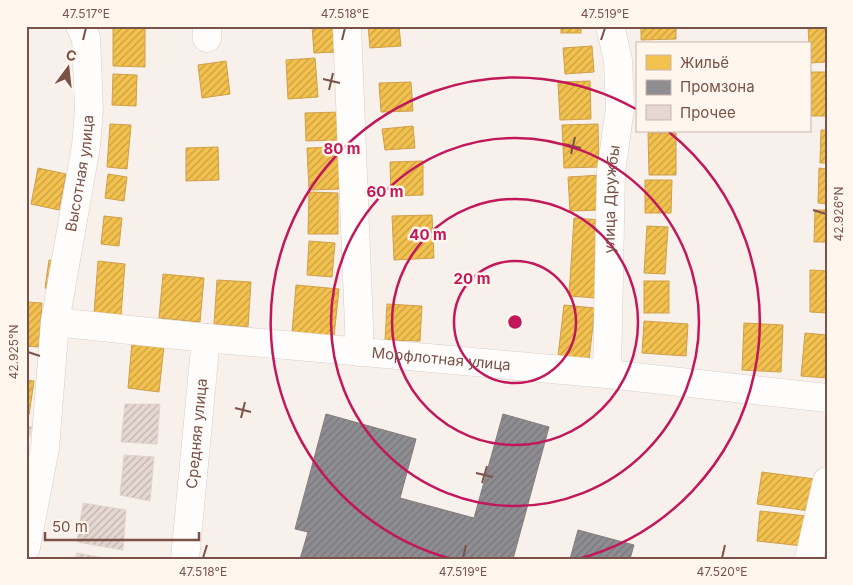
<svg xmlns="http://www.w3.org/2000/svg" width="853" height="585" font-family="Inter,sans-serif">
	<defs>
		<pattern id="homes-hatch" width="6" height="6" patternUnits="userSpaceOnUse" patternTransform="scale(1.25)"><rect width="6" height="6" fill="#f2c14e"/><path d="M-1 1l2-2M0 6l6-6M5 7l2-2" fill="none" stroke="#c99f43"/></pattern>
		<pattern id="industry-hatch" width="6" height="6" patternUnits="userSpaceOnUse" patternTransform="scale(1.25)"><rect width="6" height="6" fill="#8d8d92"/><path d="M-1 1l2-2M0 6l6-6M5 7l2-2" fill="none" stroke="#787679"/></pattern>
		<pattern id="building-hatch" width="6" height="6" patternUnits="userSpaceOnUse" patternTransform="scale(1.25)"><rect width="6" height="6" fill="#e5d7d2"/><path d="M-1 1l2-2M0 6l6-6M5 7l2-2" fill="none" stroke="#bfb1ac"/></pattern>
	</defs>
	<rect width="100%" height="100%" fill="#f8f1eb"/>
	<g fill="url(#homes-hatch)" stroke="#cea04c">
		<polygon points="113,26 145,26 145,67 113,66"/>
		<polygon points="312,26 338,26 339,52 314,53"/>
		<polygon points="368,26 399,26 401,46 370,48"/>
		<rect x="561" y="26" width="20" height="7"/>
		<polygon points="641,26 676,26 676,39 641,40"/>
		<polygon points="808,26 827,26 827,62 810,63"/>
		<polygon points="592,46 594,72 565,74 563,48"/>
		<polygon points="315,58 318,97 288,99 286,60"/>
		<polygon points="226,61 230,94 202,98 198,65"/>
		<polygon points="810,72 827,72 827,116 811,116"/>
		<polygon points="113,74 137,75 136,106 112,105"/>
		<polygon points="590,81 591,119 560,120 558,82"/>
		<polygon points="411,82 413,111 381,112 379,83"/>
		<polygon points="340,112 341,140 306,141 305,113"/>
		<polygon points="110,124 131,125 127,169 107,167"/>
		<polygon points="598,124 599,167 564,168 562,125"/>
		<polygon points="413,126 415,148 385,150 382,129"/>
		<polygon points="821,130 827,130 827,163 820,163"/>
		<polygon points="648,133 676,133 676,175 649,175"/>
		<polygon points="218,147 219,180 186,181 186,148"/>
		<polygon points="339,147 341,189 309,190 307,148"/>
		<polygon points="423,161 423,195 391,196 390,162"/>
		<polygon points="38,168 66,174 59,210 31,204"/>
		<polygon points="819,168 827,169 827,204 818,203"/>
		<polygon points="108,174 127,177 124,201 105,198"/>
		<polygon points="601,175 603,210 570,211 568,177"/>
		<polygon points="645,180 672,180 671,213 645,213"/>
		<polygon points="309,192 338,193 338,234 308,234"/>
		<polygon points="815,210 827,210 827,242 814,242"/>
		<polygon points="432,215 434,258 394,260 392,216"/>
		<polygon points="104,216 122,218 119,246 101,244"/>
		<polygon points="574,218 601,220 596,298 569,296"/>
		<polygon points="647,226 668,227 665,274 644,273"/>
		<polygon points="309,241 335,243 332,277 307,275"/>
		<polygon points="49,260 60,262 56,290 45,288"/>
		<polygon points="98,261 125,264 121,315 94,313"/>
		<polygon points="810,270 827,271 827,313 810,312"/>
		<polygon points="163,274 204,278 200,322 159,318"/>
		<polygon points="217,280 251,282 248,327 214,324"/>
		<rect x="644" y="281" width="25" height="32"/>
		<polygon points="296,285 339,289 334,336 292,332"/>
		<polygon points="26,302 42,303 39,347 26,346"/>
		<polygon points="387,304 422,306 420,341 385,340"/>
		<polygon points="564,305 595,308 589,360 558,356"/>
		<polygon points="644,321 688,324 686,356 642,353"/>
		<polygon points="744,323 783,325 781,372 742,370"/>
		<polygon points="805,333 827,335 827,378 801,376"/>
		<polygon points="132,342 164,345 159,392 128,388"/>
		<polygon points="26,380 34,381 29,415 26,415"/>
		<polygon points="762,472 815,479 810,511 757,504"/>
		<polygon points="760,511 807,516 803,546 757,541"/>
	</g>
	<g fill="url(#industry-hatch)" stroke="#887b7c">
		<polygon points="326,414 416,439 400,498 474,518 503,414 549,427 513,559 300,559 308,532 295,529"/>
		<polygon points="578,530 634,545 630,559 570,559"/>
	</g>
	<g fill="url(#building-hatch)" stroke="#e2d3cd">
		<polygon points="125,404 160,404 157,444 121,442"/>
		<polygon points="26,426 32,427 26,447"/>
		<polygon points="124,455 154,457 150,501 120,495"/>
		<polygon points="83,503 126,510 123,550 77,542"/>
		<polygon points="77,553 110,559 75,559"/>
	</g>
	<g fill="none" stroke-linecap="round" stroke-linejoin="round">
		<g stroke="#d7cdc8" stroke-width="29">
			<g id="minor">
				<polyline points="207,26 207,38"/>
				<polyline points="347,26 360,352"/>
				<path id="s1" d="M55,322L206,338L607,374L827,398"/>
				<path id="s2" d="M607,374L611,172L620,108L618,60L610,26"/>
				<path id="s3" d="M26,547L45,448L55,322L86,146L89,110L86,38L80,26"/>
				<path id="s4" d="M185,559L206,338"/>
				<polyline points="809,559 827,481"/>
			</g>
		</g>
		<use href="#minor" stroke="#fefdfc" stroke-width="28"/>
	</g>
	<path fill="none" stroke="#7b5247" stroke-width="2" d="M83,40L86,28M342,40L345,28M601,40L605,28M323,79L340,83M329,90L333,73M564,144L581,148M571,154L575,137M813,210L826,214M28,352L40,356M235,408L251,412M241,418L245,402M476,473L493,477M482,483L487,466M203,558L207,545M463,558L466,545M722,558L725,545"/>
	<g fill="none" stroke="#c2185b" stroke-width="2.5">
		<circle cx="515" cy="322" r="61"/>
		<circle cx="515" cy="322" r="123"/>
		<circle cx="515" cy="322" r="184"/>
		<path d="M452 559A245 245 0 1 1 636 109M669 132A245 245 0 0 1 578 559"/>
	</g>
	<g text-anchor="middle" stroke-width="5" stroke-linejoin="round" paint-order="stroke">
		<g font-size="15" fill="#7b5247" stroke="#fff6ee">
			<text dy="5" stroke="none"><textPath href="#s3" startOffset="378">Высотная улица</textPath></text>
			<text dy="5" stroke="none"><textPath href="#s2" startOffset="175">улица Дружбы</textPath></text>
			<text dy="5" stroke="none"><textPath href="#s1" startOffset="388">Морфлотная улица</textPath></text>
			<text dy="5" stroke="none"><textPath href="#s4" startOffset="126">Средняя улица</textPath></text>
		</g>
	</g>
	<circle cx="515" cy="322" r="8" fill="#c2185b" stroke="#fff6ee" stroke-width="2.5"/>
	<g font-size="15" text-anchor="middle" font-weight="bold" fill="#c2185b" stroke="#fff6ee" stroke-width="5" stroke-linejoin="round" paint-order="stroke">
		<text x="342" y="154">80 m</text>
		<text x="385" y="197">60 m</text>
		<text x="428" y="240">40 m</text>
		<text x="472" y="284">20 m</text>
	</g>
	<rect width="853" height="585" fill="none" stroke="#fff6ee" stroke-width="55"/>
	<rect x="636" y="42" width="175" height="90" fill="#fff6ee" stroke="#cab4ab"/>
	<rect x="646" y="55" width="25" height="15" fill="#f2c14e" stroke="#cab4ab"/>
	<text x="680" y="68" font-size="15" fill="#7b5247">Жильё</text>
	<rect x="646" y="80" width="25" height="15" fill="#8d8d92" stroke="#cab4ab"/>
	<text x="680" y="92" font-size="15" fill="#7b5247">Промзона</text>
	<rect x="646" y="105" width="25" height="15" fill="#e5d7d2" stroke="#cab4ab"/>
	<text x="680" y="118" font-size="15" fill="#7b5247">Прочее</text>
	<g transform="translate(68 68) rotate(15)" stroke="#fff6ee" stroke-width="4" paint-order="stroke">
	<path d="M0-4L9 19L0 12L-9 19Z" fill="#7b5247"/>
	<text y="-8" font-size="14" font-weight="bold" text-anchor="middle" fill="#7b5247">С</text>
	</g>
	<path d="M45 532v8h154v-8" fill="none" stroke="#7b5247" stroke-width="2.5"/>
	<text x="52" y="532" font-size="15" fill="#7b5247" stroke="#fff6ee" stroke-width="4" paint-order="stroke">50 m</text>
	<rect x="28" y="28" width="798" height="530" fill="none" stroke="#7b5247" stroke-width="2"/>
	<g font-size="12" text-anchor="middle" fill="#7b5247">
		<text x="86" y="18">47.517°E</text>
		<text x="345" y="18">47.518°E</text>
		<text x="605" y="18">47.519°E</text>
		<text transform="translate(839 214) rotate(-90)" y="4">42.926°N</text>
		<text transform="translate(14 352) rotate(-90)" y="4">42.925°N</text>
		<text x="203" y="576">47.518°E</text>
		<text x="463" y="576">47.519°E</text>
		<text x="722" y="576">47.520°E</text>
	</g>
</svg>
